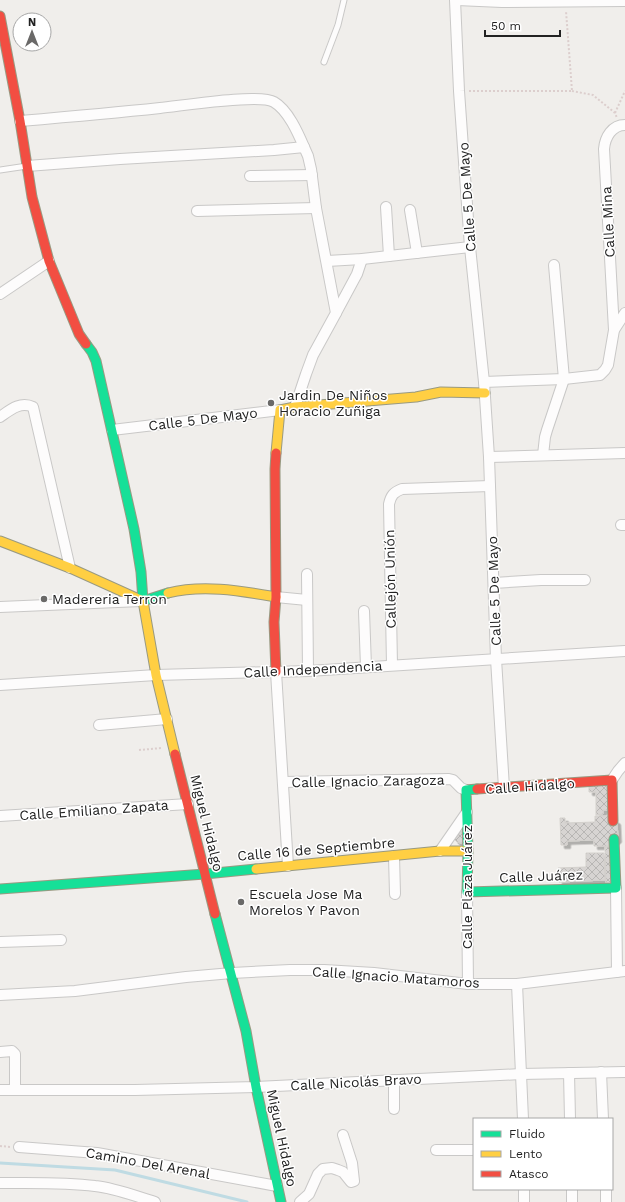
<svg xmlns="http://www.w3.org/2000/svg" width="625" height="1202" font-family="'Work Sans',sans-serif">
	<defs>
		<pattern id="building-cross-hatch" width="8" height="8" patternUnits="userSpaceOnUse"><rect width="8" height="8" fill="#d7d4d2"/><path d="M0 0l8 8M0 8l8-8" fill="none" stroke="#b8b6b4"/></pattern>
		<filter id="shadow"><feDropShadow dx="3.5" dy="3.5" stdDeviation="0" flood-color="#0004"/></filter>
	</defs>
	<rect width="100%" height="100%" fill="#f0eeeb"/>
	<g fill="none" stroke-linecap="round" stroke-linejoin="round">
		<polyline stroke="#bfdbe3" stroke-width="3" points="0,1163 115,1170 247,1202"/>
	</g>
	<g fill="url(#building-cross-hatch)" stroke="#d3d0cc" filter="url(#shadow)">
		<polygon points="611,783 611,810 603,810 603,814 596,815 596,792 589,792 589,784"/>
		<polygon points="595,816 609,816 617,821 618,839 610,846 594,846 594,840 567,841 567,845 561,845 560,818 565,818 565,823 595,822"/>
		<polygon points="460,830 466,837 463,842 461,843 457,842 454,839"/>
		<polygon points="605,847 611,847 611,883 606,883"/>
		<polygon points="586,853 604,853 605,880 559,882 558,868 586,867"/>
	</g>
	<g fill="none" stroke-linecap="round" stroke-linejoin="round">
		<g stroke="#c9c8c7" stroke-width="7">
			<g id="lane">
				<polyline points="324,62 338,25 344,0"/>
				<polyline points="0,170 27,166"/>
			</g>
		</g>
		<g stroke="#c9c8c7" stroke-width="12">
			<g id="street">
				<polyline points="455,0 459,91 470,247 484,382 489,457 496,659 504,788"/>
				<polyline points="457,0 502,2 625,1"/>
				<path d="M20,121C67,117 113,113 160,108C181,106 259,93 274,102C288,110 298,133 304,147"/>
				<polyline points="27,166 120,159 274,150 304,147 308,156 311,169 316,208 336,313 313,355 306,374 295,407"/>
				<polyline points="250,176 312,175"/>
				<polyline points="386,207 389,256"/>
				<polyline points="410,210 417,253"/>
				<polyline points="197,211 316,208"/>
				<polyline points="327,261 362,259 470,247"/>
				<polyline points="0,294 49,261"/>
				<polyline points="336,313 357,274 362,259"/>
				<path d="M614,330L604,149C605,137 612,125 625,125"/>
				<polyline points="484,382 564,379 600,375 605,370 608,365 614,330 625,313"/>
				<path d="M0,417C10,410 20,401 33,407L70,568"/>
				<polyline points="112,430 280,410"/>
				<polyline points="543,455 545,437 547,430 564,379 554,265"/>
				<polyline points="489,457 625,453"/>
				<polyline points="621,525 625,525"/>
				<polyline points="307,574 308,671"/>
				<polyline points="494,583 541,580 585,580"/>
				<polyline points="276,597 307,600"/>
				<polyline points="0,607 141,601"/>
				<polyline points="364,611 366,667"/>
				<path d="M392,665L389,504C391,495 394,492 402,489L490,486"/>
				<polyline points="276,672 288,866"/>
				<polyline points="0,685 156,675 308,671 625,651"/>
				<polyline points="99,725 167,719"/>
				<polyline points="612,780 618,771 625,763"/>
				<polyline points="284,782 449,779 453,780 461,788 466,790"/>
				<polyline points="0,816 188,804"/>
				<polyline points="440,851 467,812"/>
				<polyline points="394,856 395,894"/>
				<polyline points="616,888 617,972"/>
				<polyline points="467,892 468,984"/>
				<polyline points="0,942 61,940"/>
				<polyline points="517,984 523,1119"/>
				<polyline points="0,995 75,991 186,977 232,973 290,970 324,970 374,973 468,984 517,984 625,971"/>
				<polyline points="0,1052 12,1051 15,1054 15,1090"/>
				<polyline points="601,1072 603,1119"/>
				<polyline points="569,1073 570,1119"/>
				<polyline points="394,1080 394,1109"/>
				<polyline points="0,1090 135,1090 256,1087 521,1074 625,1072"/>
				<polyline points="19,1147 97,1153 277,1186"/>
				<polyline points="436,1150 474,1150"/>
				<path d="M0,1183C31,1183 65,1182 95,1186C115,1188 135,1196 155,1202"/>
				<polyline points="524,1189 524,1202"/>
				<polyline points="572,1189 572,1202"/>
				<polyline points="606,1189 606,1202"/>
				<polyline points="300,1202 309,1194 318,1174 323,1169 332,1168 338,1170 343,1172 351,1182 354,1181 352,1163 343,1135"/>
			</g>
		</g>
		<g stroke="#999a82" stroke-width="11">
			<g id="fast">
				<polyline points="86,344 92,352 96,361 134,529 141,572 143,601 168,593"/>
				<polyline points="477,789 466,790 468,851 467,892 616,888 614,839"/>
				<polyline points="0,889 205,874 256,869"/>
				<polyline points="215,914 246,1031 256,1087 281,1202"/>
			</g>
		</g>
		<g stroke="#999a82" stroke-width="11">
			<g id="slow">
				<polyline points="276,453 280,410 295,407 416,397 441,392 485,393"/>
				<polyline points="0,541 70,568 143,601 156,675 175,754"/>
				<path d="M168,593C204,584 241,591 276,597"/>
				<polyline points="256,869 440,851 468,851"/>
			</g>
		</g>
		<g stroke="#999a82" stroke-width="11">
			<g id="jam">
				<polyline points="0,16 20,121 32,197 49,261 79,334 86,344"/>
				<polyline points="276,672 274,622 276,597 275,469 276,453"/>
				<polyline points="175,754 215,914"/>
				<polyline points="477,789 612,780 613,821"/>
			</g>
		</g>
		<g stroke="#dccecd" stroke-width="2" stroke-dasharray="2 2" stroke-linecap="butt">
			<polyline points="469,91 572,91 566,11"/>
			<polyline points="572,91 593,95 615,113 617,118"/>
			<polyline points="615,113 625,91"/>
			<polyline points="139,750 162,748"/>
			<polyline points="0,1146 11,1147"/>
		</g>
		<use href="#lane" stroke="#fdfcfc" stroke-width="5"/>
		<use href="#street" stroke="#fdfcfc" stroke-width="10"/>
		<use href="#fast" stroke="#16e098" stroke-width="9"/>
		<use href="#slow" stroke="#ffcf43" stroke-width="9"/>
		<use href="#jam" stroke="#f24e42" stroke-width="9"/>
	</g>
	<g fill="#6a6968" stroke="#fff" stroke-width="1.5">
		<circle cx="271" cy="403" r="4"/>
		<circle cx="44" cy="599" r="4"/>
		<circle cx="241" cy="902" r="4"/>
	</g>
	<g text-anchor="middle" stroke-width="3" stroke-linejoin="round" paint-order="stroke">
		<g font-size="14" fill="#222" stroke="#fff">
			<text transform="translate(467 197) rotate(-94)" y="5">Calle 5 De Mayo</text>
			<text transform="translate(608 222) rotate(-93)" y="5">Calle Mina</text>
			<text transform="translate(203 419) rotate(-7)" y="5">Calle 5 De Mayo</text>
			<text transform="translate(390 579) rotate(-91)" y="5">Callejón Unión</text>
			<text transform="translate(494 591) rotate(-92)" y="5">Calle 5 De Mayo</text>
			<text transform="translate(313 669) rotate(-3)" y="5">Calle Independencia</text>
			<text transform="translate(368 781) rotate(-1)" y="5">Calle Ignacio Zaragoza</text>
			<text transform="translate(530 786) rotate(-4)" y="5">Calle Hidalgo</text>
			<text transform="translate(94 810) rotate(-4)" y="5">Calle Emiliano Zapata</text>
			<text transform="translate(207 823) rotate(76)" y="5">Miguel Hidalgo</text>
			<text transform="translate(316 849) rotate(-5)" y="5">Calle 16 de Septiembre</text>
			<text transform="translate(541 876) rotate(-2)" y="5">Calle Juárez</text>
			<text transform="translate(467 887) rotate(-90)" y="5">Calle Plaza Juárez</text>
			<text transform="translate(396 977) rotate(4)" y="5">Calle Ignacio Matamoros</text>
			<text transform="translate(356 1082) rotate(-3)" y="5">Calle Nicolás Bravo</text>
			<text transform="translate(282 1138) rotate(78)" y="5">Miguel Hidalgo</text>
			<text transform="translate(148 1163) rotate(10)" y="5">Camino Del Arenal</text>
		</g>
		<g font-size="14" fill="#222" stroke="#fff" text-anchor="start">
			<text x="279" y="400">Jardin De Niños<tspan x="279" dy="16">Horacio Zuñiga</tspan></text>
			<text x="52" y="604">Madereria Terron</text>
			<text x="249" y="899">Escuela Jose Ma<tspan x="249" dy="16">Morelos Y Pavon</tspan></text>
		</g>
	</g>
	<rect x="473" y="1118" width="140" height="72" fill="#ffffff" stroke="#a7a7a7"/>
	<rect x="481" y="1131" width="20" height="6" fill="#16e098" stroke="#a7a7a7"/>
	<text x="509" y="1138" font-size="12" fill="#222222">Fluido</text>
	<rect x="481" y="1151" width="20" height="6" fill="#ffcf43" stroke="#a7a7a7"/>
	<text x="509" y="1158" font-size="12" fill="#222222">Lento</text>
	<rect x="481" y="1171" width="20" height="6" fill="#f24e42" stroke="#a7a7a7"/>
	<text x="509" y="1178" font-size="12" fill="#222222">Atasco</text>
	<g transform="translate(32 32)"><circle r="19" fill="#ffffff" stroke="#a7a7a7"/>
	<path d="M0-3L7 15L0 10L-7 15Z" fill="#6a6968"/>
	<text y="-6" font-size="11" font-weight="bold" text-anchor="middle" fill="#222222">N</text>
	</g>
	<path d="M485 30v6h75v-6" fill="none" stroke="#222222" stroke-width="2"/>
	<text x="491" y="30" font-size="12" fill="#222222" stroke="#ffffff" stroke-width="3" paint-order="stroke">50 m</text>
</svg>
